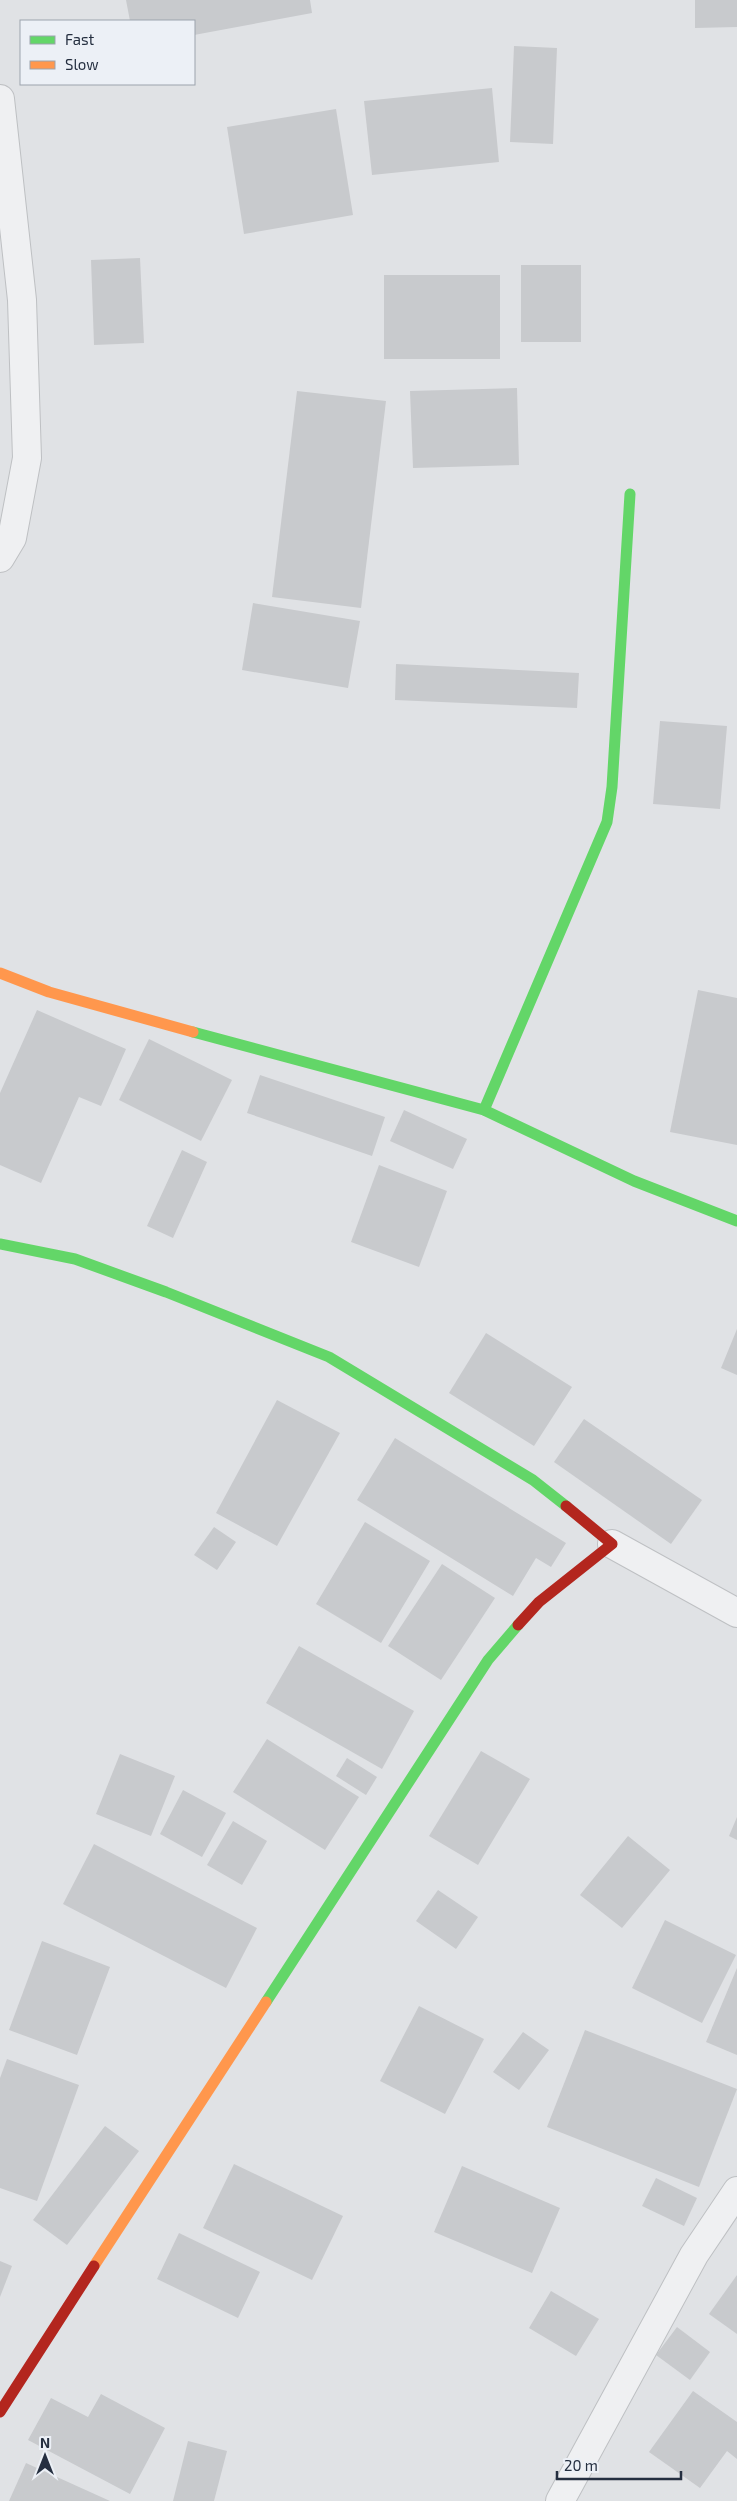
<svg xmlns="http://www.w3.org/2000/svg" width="737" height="2501" font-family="'Exo 2',sans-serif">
	<rect width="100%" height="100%" fill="#e0e2e5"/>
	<g fill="#c8cacd">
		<polygon points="126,0 310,0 312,13 194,35 194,21 130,21"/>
		<polygon points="695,0 737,0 737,27 695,28"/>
		<polygon points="514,46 557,48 553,144 510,142"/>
		<polygon points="492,88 499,162 372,175 364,101"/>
		<polygon points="336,109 353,215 244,234 227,127"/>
		<polygon points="140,258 144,343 94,345 91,260"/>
		<rect x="521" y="265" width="60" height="77"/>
		<rect x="384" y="275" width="116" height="84"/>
		<polygon points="517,388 519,465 413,468 410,391"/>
		<polygon points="297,391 386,401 361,608 272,597"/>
		<polygon points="253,603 360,621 348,688 242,670"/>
		<polygon points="396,664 579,673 577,708 395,700"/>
		<polygon points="660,721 727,726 720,809 653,804"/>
		<polygon points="698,990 737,998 737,1145 670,1132"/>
		<polygon points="37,1010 126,1049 101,1106 79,1097 41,1183 0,1165 0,1093"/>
		<polygon points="149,1039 232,1080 201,1141 119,1100"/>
		<polygon points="260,1075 385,1117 372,1156 247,1113"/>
		<polygon points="404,1110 467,1139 453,1169 390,1141"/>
		<polygon points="182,1150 207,1162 173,1238 147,1226"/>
		<polygon points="379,1165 447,1191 419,1267 351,1242"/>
		<polygon points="737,1329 737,1375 721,1368"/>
		<polygon points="486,1333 572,1387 534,1446 449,1393"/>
		<polygon points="277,1400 340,1433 277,1546 216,1513"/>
		<polygon points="584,1419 702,1500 671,1544 554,1462"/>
		<polygon points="395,1438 566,1543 551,1567 536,1558 513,1596 357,1500"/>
		<polygon points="365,1522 430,1561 381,1643 316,1604"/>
		<polygon points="214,1527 236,1542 217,1570 194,1555"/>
		<polygon points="442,1564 495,1598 441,1680 388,1646"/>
		<polygon points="299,1646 414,1711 382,1769 266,1703"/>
		<polygon points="267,1739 359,1797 325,1850 233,1792"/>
		<polygon points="481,1751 530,1779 478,1865 429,1836"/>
		<polygon points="120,1754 175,1776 151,1836 96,1814"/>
		<polygon points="347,1758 377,1777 366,1795 336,1776"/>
		<polygon points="183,1790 226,1813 202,1857 160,1834"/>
		<polygon points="737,1817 737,1840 729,1836"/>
		<polygon points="233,1821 267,1841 242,1885 207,1865"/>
		<polygon points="628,1836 670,1870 622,1928 580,1895"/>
		<polygon points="94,1844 257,1928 226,1988 63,1904"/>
		<polygon points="438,1890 478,1917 456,1949 416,1921"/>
		<polygon points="665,1920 736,1955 702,2023 632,1988"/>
		<polygon points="42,1941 110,1967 77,2055 9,2030"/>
		<polygon points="737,1968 737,2055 706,2042"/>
		<polygon points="419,2006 484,2039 445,2114 380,2081"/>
		<polygon points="585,2030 737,2089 699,2187 547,2127"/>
		<polygon points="523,2032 549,2050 519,2090 493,2072"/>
		<polygon points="7,2059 79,2085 37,2201 0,2188 0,2078"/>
		<polygon points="105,2126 139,2151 67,2245 33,2220"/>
		<polygon points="234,2164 343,2216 312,2280 203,2228"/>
		<polygon points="462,2166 560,2208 532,2273 434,2232"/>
		<polygon points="656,2178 697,2198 684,2226 642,2206"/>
		<polygon points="179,2233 260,2272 238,2318 157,2279"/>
		<polygon points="0,2261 12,2266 0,2297"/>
		<polygon points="737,2275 737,2334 709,2314"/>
		<polygon points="551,2291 599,2319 576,2356 529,2328"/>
		<polygon points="677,2327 710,2352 690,2380 656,2355"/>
		<polygon points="693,2391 737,2422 737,2459 727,2451 700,2488 649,2452"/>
		<polygon points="101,2394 165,2428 130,2494 28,2440 51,2398 88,2417"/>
		<polygon points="188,2441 227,2451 214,2501 173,2501"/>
		<polygon points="26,2463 110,2501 9,2501"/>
	</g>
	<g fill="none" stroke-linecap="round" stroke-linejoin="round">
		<g stroke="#bec0c3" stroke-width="30">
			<g id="street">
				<polyline points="0,99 22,300 27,458 12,538 0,558"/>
				<polyline points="612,1544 737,1613"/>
				<polyline points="560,2501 694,2255 737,2191"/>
			</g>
		</g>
		<use href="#street" stroke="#eff0f2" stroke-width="28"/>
		<g stroke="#63d668" stroke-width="11">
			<polyline points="193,1032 484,1110 634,1181 737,1221"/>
			<polyline points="484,1110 607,822 612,787 630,494"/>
			<polyline points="0,1244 75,1259 166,1292 329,1357 533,1480 566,1506"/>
			<polyline points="266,2002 488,1660 518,1625"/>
		</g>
		<g stroke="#ff974d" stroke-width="11">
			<polyline points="0,973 49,992 193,1032"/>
			<polyline points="94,2266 266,2002"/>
		</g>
		<g stroke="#b3261e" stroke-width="11">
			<polyline points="518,1625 539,1602 612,1544 566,1506"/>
			<polyline points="0,2412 94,2266"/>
		</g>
	</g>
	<rect x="20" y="20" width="175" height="65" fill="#ecf0f6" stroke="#9ca3ad"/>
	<rect x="30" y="36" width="25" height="8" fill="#63d668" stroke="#9ca3ad"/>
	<text x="65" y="45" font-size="15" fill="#252f40">Fast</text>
	<rect x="30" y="61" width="25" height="8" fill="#ff974d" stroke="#9ca3ad"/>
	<text x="65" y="70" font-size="15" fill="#252f40">Slow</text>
	<g transform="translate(45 2456)" stroke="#ecf0f6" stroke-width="4" paint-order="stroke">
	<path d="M0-4L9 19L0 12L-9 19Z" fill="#252f40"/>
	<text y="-8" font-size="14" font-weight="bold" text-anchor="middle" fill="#252f40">N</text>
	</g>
	<path d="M557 2471v8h124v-8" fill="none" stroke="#252f40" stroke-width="2.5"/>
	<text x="564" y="2471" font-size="15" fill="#252f40" stroke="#ecf0f6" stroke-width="4" paint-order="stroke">20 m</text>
</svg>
